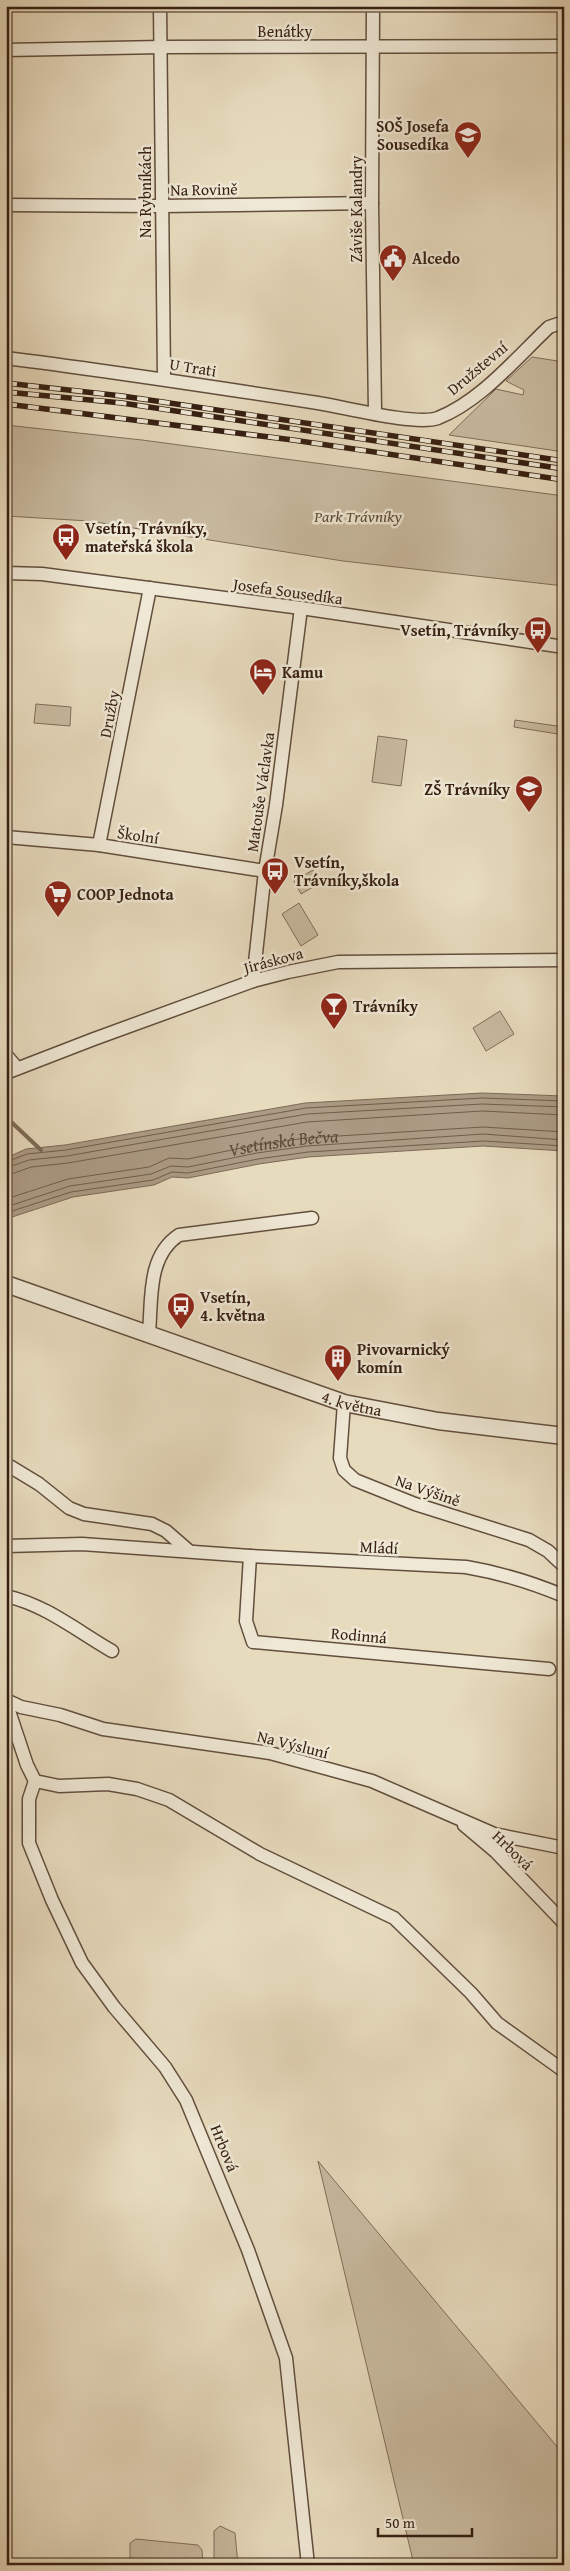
<svg xmlns="http://www.w3.org/2000/svg" width="570" height="2571" font-family="'Gentium Book Plus',serif">
	<rect width="100%" height="100%" fill="#e7dbbe"/>
	<filter id="stains"><feTurbulence type="fractalNoise" baseFrequency=".004" numOctaves="4"/><feColorMatrix values="0 0 0 0 .2 0 0 0 0 .09 0 0 0 0 .02 0 0 0 .5 -.17"/></filter>
	<radialGradient id="worn" r=".72"><stop offset=".6" stop-color="#630" stop-opacity="0"/><stop offset="1" stop-color="#630" stop-opacity=".3"/></radialGradient>
	<g fill="#c9bba1" stroke="#806d5a">
		<polygon points="532,357 564,362 564,452 449,435 496,389 523,395 524,390 506,381"/>
		<polygon points="6,425 142,440 564,496 564,586 343,561 89,521 6,516"/>
		<polygon points="36,704 71,707 70,726 34,723"/>
		<polygon points="515,720 564,727 564,735 514,727"/>
		<polygon points="378,736 407,740 401,786 372,782"/>
		<polygon points="313,870 320,883 301,894 294,881"/>
		<polygon points="299,903 318,935 301,946 282,914"/>
		<polygon points="500,1011 514,1034 486,1051 473,1028"/>
		<polygon points="318,2161 564,2455 564,2565 414,2565"/>
		<polygon points="220,2526 235,2533 238,2565 214,2565 214,2531"/>
		<polygon points="136,2539 198,2545 202,2550 203,2565 130,2565 130,2543"/>
	</g>
	<polygon fill="#ab9b84" stroke="#7c6956" points="482,1093 564,1096 564,1151 483,1146 308,1157 259,1164 188,1178 172,1177 154,1185 73,1197 6,1219 6,1158 26,1149 65,1145 305,1103"/>
	<g fill="none" stroke-linecap="round" stroke-linejoin="round">
		<g stroke="#705d4b" stroke-width="1">
			<polyline points="6,1162 27,1154 66,1150 306,1108 482,1098 564,1101"/>
			<polyline points="6,1168 29,1160 67,1156 307,1114 482,1104 564,1107"/>
			<polyline points="6,1176 31,1167 68,1163 307,1122 482,1111 564,1115"/>
			<path id="s1" d="M6,1199L68,1179L149,1167L169,1158L188,1159L256,1145L306,1138L483,1127L564,1132"/>
			<polyline points="6,1207 70,1186 151,1174 171,1166 188,1167 257,1153 307,1146 483,1134 564,1140"/>
			<polyline points="6,1213 71,1192 153,1180 172,1172 188,1173 258,1159 308,1152 483,1141 564,1146"/>
		</g>
		<polyline stroke="#7c6956" stroke-width="4" points="6,1117 41,1150"/>
		<g stroke="#624e3d" stroke-width="15">
			<g id="minor">
				<polyline points="160,6 164,378"/>
				<polyline points="373,6 372,203 375,412"/>
				<polyline points="6,50 161,47 564,46"/>
				<polyline points="6,205 161,206 372,203"/>
				<path d="M6,358C110,371 214,387 318,403C344,407 416,426 438,418C481,401 516,358 549,327L564,322"/>
				<polyline points="6,573 42,574 301,608 564,647"/>
				<polyline points="6,837 99,845 265,871"/>
				<polyline points="99,845 150,588"/>
				<polyline points="253,981 265,871 276,805 301,608"/>
				<polyline points="6,1055 17,1068"/>
				<polyline points="6,1073 94,1039 253,981 288,972 338,962 564,960"/>
				<path d="M149,1333C152,1299 147,1256 179,1235L312,1218"/>
				<polyline points="344,1403 340,1458 344,1470 355,1480 415,1504 529,1540 548,1551 564,1566"/>
				<polyline points="6,1464 39,1484 69,1508 84,1514 152,1524 166,1531 189,1551"/>
				<path d="M6,1546L82,1544L250,1556L466,1567C501,1573 531,1582 564,1596"/>
				<polyline points="250,1556 246,1621 253,1642 549,1669"/>
				<path d="M6,1596C46,1605 77,1631 112,1651"/>
				<polyline points="6,1700 21,1707 60,1715 103,1729 270,1753 372,1781 494,1834 564,1848"/>
				<polyline points="6,1702 27,1765 35,1781 59,1786 108,1784 137,1789 169,1800 260,1854 394,1918 471,1993 497,2023 564,2071"/>
				<polyline points="35,1781 29,1799 29,1843 52,1900 82,1963 114,2007 165,2067 186,2100 248,2250 286,2358 308,2565"/>
				<polyline points="464,1825 496,1852 564,1923"/>
			</g>
		</g>
		<g stroke="#624e3d" stroke-width="19">
			<g id="tertiary">
				<path id="s2" d="M6,1284L344,1403L438,1421L564,1436"/>
			</g>
		</g>
		<use href="#minor" stroke="#efe8d5" stroke-width="12"/>
		<use href="#tertiary" stroke="#efe8d5" stroke-width="16"/>
		<g stroke="#361f12" stroke-width="5.5">
			<g id="rail">
				<polyline points="6,383 122,396 564,461"/>
				<polyline points="6,392 122,403 564,469"/>
				<polyline points="6,404 293,440 564,480"/>
			</g>
		</g>
		<use href="#rail" stroke="#efe8d5" stroke-width="4" stroke-dasharray="11" stroke-linecap="butt"/>
	</g>
	<defs>
		<g id="school-pin" transform="scale(1.4375)"><path d="M0 17L-7.5 6A9.5 9.5 0 1 1 7.5 6Z" fill="#8f2418" stroke="#efe8d5"/><path d="M0-5L7-2L0 1L-7-2ZM-4 1L0 2.5L4 1V4Q0 6-4 4Z" fill="#fff"/></g>
		<g id="civic-pin" transform="scale(1.4375)"><path d="M0 17L-7.5 6A9.5 9.5 0 1 1 7.5 6Z" fill="#8f2418" stroke="#efe8d5"/><path d="M-.6-6.5H3V-4.5H.6V-3L4-1V1h2V6H-6V1h2V-1L-.6-3ZM-1.2 2.5V6h2.4V2.5Z" fill="#fff"/></g>
		<g id="bus-pin" transform="scale(1.4375)"><path d="M0 17L-7.5 6A9.5 9.5 0 1 1 7.5 6Z" fill="#8f2418" stroke="#efe8d5"/><path d="M-5-6H5V4H4V6H2V4H-2V6H-4V4H-5ZM-3.5-4V0h7V-4ZM-3.5 1.2v1.5H-2V1.2ZM2 1.2v1.5H3.5V1.2Z" fill="#fff"/></g>
		<g id="hotel-pin" transform="scale(1.4375)"><path d="M0 17L-7.5 6A9.5 9.5 0 1 1 7.5 6Z" fill="#8f2418" stroke="#efe8d5"/><path d="M-6-4.5h1.5V1H6V5H4.5V3h-9V5H-6ZM-4 0a1.8 1.8 0 1 1 3.6 0ZM.5 0V-2.5h3Q6-2.5 6 0Z" fill="#fff"/></g>
		<g id="supermarket-pin" transform="scale(1.4375)"><path d="M0 17L-7.5 6A9.5 9.5 0 1 1 7.5 6Z" fill="#8f2418" stroke="#efe8d5"/><path d="M-6-5.5h2.5l.6 2H6L4.5 2H-2.5L-4.4-4H-6ZM-1.5 3.2a1.3 1.3 0 1 0 .1 0ZM3 3.2a1.3 1.3 0 1 0 .1 0Z" fill="#fff"/></g>
		<g id="bar-pin" transform="scale(1.4375)"><path d="M0 17L-7.5 6A9.5 9.5 0 1 1 7.5 6Z" fill="#8f2418" stroke="#efe8d5"/><path d="M-6-5H6L.8 .8V4.5H3.5V6h-7V4.5H-.8V.8Z" fill="#fff"/></g>
		<g id="building-pin" transform="scale(1.4375)"><path d="M0 17L-7.5 6A9.5 9.5 0 1 1 7.5 6Z" fill="#8f2418" stroke="#efe8d5"/><path d="M-4-6H4V6H1V3H-1V6H-4ZM-2.5-4.3h1.7v1.8h-1.7ZM.8-4.3h1.7v1.8H.8ZM-2.5-1h1.7V.8h-1.7ZM.8-1h1.7V.8H.8Z" fill="#fff"/></g>
	</defs>
	<g fill-rule="evenodd">
		<use href="#school-pin" x="468" y="135"/>
		<use href="#civic-pin" x="393" y="258"/>
		<use href="#bus-pin" x="66" y="537"/>
		<use href="#bus-pin" x="538" y="630"/>
		<use href="#hotel-pin" x="263" y="672"/>
		<use href="#school-pin" x="529" y="789"/>
		<use href="#bus-pin" x="275" y="871"/>
		<use href="#supermarket-pin" x="58" y="894"/>
		<use href="#bar-pin" x="334" y="1006"/>
		<use href="#bus-pin" x="181" y="1306"/>
		<use href="#building-pin" x="338" y="1358"/>
	</g>
	<g text-anchor="middle" stroke-width="5" stroke-linejoin="round" paint-order="stroke">
		<g font-size="16" fill="#361f12" stroke="#efe8d5">
			<text x="285" y="37">Benátky</text>
			<text transform="translate(204 189) rotate(-1)" y="6">Na Rovině</text>
			<text transform="translate(145 192) rotate(-90)" y="6">Na Rybníkách</text>
			<text transform="translate(356 209) rotate(-90)" y="6">Záviše Kalandry</text>
			<text transform="translate(193 367) rotate(9)" y="6">U Trati</text>
			<text transform="translate(477 368) rotate(-40)" y="6">Družstevní</text>
			<text transform="translate(288 591) rotate(8)" y="6">Josefa Sousedíka</text>
			<text transform="translate(109 714) rotate(-79)" y="6">Družby</text>
			<text transform="translate(260 792) rotate(-82)" y="6">Matouše Václavka</text>
			<text transform="translate(138 835) rotate(8)" y="6">Školní</text>
			<text transform="translate(273 960) rotate(-15)" y="6">Jiráskova</text>
			<text dy="6" stroke="none"><textPath href="#s2" startOffset="366">4. května</textPath></text>
			<text transform="translate(428 1490) rotate(19)" y="6">Na Výšině</text>
			<text transform="translate(379 1547) rotate(3)" y="6">Mládí</text>
			<text transform="translate(359 1635) rotate(5)" y="6">Rodinná</text>
			<text transform="translate(293 1744) rotate(14)" y="6">Na Výsluní</text>
			<text transform="translate(513 1850) rotate(44)" y="6">Hrbová</text>
			<text transform="translate(225 2148) rotate(68)" y="6">Hrbová</text>
		</g>
		<g font-size="16" font-weight="bold" fill="#361f12" stroke="#efe8d5" text-anchor="start">
			<text x="449" y="132" text-anchor="end">SOŠ Josefa<tspan x="449" dy="18">Sousedíka</tspan></text>
			<text x="412" y="264">Alcedo</text>
			<text x="85" y="534">Vsetín, Trávníky,<tspan x="85" dy="18">mateřská škola</tspan></text>
			<text x="519" y="636" text-anchor="end">Vsetín, Trávníky</text>
			<text x="282" y="678">Kamu</text>
			<text x="510" y="795" text-anchor="end">ZŠ Trávníky</text>
			<text x="294" y="868">Vsetín,<tspan x="294" dy="18">Trávníky,škola</tspan></text>
			<text x="77" y="900">COOP Jednota</text>
			<text x="353" y="1012">Trávníky</text>
			<text x="200" y="1303">Vsetín,<tspan x="200" dy="18">4. května</tspan></text>
			<text x="357" y="1355">Pivovarnický<tspan x="357" dy="18">komín</tspan></text>
		</g>
		<g font-size="16" font-style="italic" fill="#5b4636" stroke="#efe8d5">
			<text x="358" y="522">Park Trávníky</text>
		</g>
		<g font-size="18" font-style="italic" fill="#5f4a3a" stroke="#efe8d5">
			<text dy="6" stroke="none"><textPath href="#s1" startOffset="285">Vsetínská Bečva</textPath></text>
		</g>
	</g>
	<rect width="570" height="2571" fill="none" stroke="#e7dbbe" stroke-width="25"/>
	<rect x="8" y="8" width="555" height="2556" fill="none" stroke="#361f12" stroke-width="2.5"/>
	<rect x="12" y="12" width="545" height="2546" fill="none" stroke="#361f12"/>
	<path d="M378 2528v8h94v-8" fill="none" stroke="#361f12" stroke-width="2.5"/>
	<text x="385" y="2528" font-size="15" fill="#361f12" stroke="#efe8d5" stroke-width="4" paint-order="stroke">50 m</text>
	<rect width="100%" height="100%" filter="url(#stains)"/>
	<rect width="100%" height="100%" fill="url(#worn)"/>
</svg>
